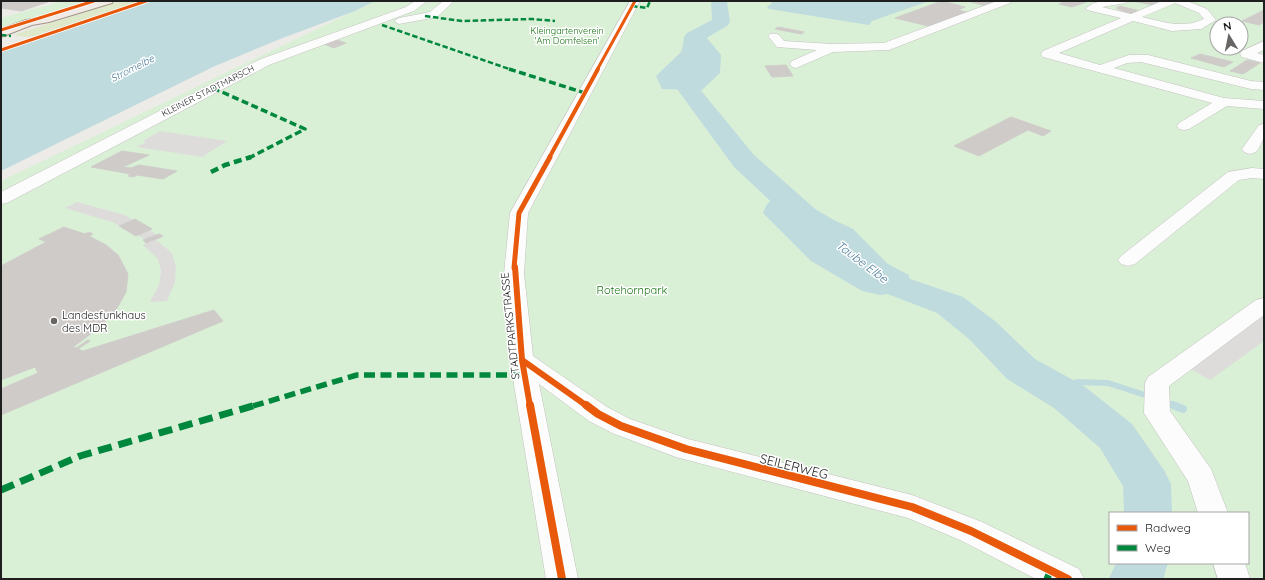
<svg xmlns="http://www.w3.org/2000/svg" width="1265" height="580" font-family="Quicksand,sans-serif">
	<rect width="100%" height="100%" fill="#edebe8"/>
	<polygon fill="#dee8ca" points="120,1 141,1 38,36 26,37 13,35"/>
	<g fill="#daf0d6" fill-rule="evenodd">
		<polygon points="63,1 91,1 1,28 1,18"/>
		<path d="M375,1H1264V579H1V181ZM1217,24H1241V48H1217ZM1110,513H1248V563H1110Z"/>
	</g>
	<g fill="#dddcdb">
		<polygon points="160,131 227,141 202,157 137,147 146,142 143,141"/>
		<polygon points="77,202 125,215 162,238 156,240 172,253 176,268 175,282 167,301 150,302 159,285 161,271 158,259 143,245 148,242 138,235 112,222 65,208"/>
		<polygon points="1264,316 1264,341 1210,380 1189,368"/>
	</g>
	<g fill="#bfdbde">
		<polygon points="153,1 375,1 355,11 280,39 215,66 1,171 1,52"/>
		<polygon points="774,1 929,1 872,21 869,25 769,9 767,7"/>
		<polygon points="694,37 707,38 721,55 720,73 702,90 662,89 656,76 681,52 685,40"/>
		<polygon points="776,197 794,197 834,220 853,229 888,264 909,275 911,291 880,295 862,291 811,261 763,213 767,204"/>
	</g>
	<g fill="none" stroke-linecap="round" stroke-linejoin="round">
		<g stroke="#bfdbde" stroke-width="6">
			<polyline points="1055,389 1077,382 1108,383 1151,397"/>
			<polyline points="1163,402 1176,406"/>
		</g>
		<polyline stroke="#bfdbde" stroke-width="8" points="1173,405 1183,409"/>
		<g fill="#bfdbde" fill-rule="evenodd">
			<polygon points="713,1 727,1 730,22 727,26 703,40 699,88 754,155 831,223 836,230 831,237 820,239 809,237 734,167 677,89 684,37 687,33 712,20 711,3"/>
			<polygon points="868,259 880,262 896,274 963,297 995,321 1035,359 1084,386 1132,424 1164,470 1171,484 1172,513 1124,513 1123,486 1100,448 1054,408 1007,379 969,339 937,313 872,288 856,276 851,269 856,262"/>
			<polygon points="1116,563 1168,563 1163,579 1109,579"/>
		</g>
	</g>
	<g fill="#cecbc9" stroke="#d0cdca">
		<polygon points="1,1 31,1 48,2 21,11 1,8"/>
		<polygon points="942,1 965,7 958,10 970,13 932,27 895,18"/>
		<polygon points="975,1 998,1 986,6 971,2"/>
		<polygon points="1067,1 1089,1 1072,7 1059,4"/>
		<polygon points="1133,1 1163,1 1153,5"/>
		<polygon points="1120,6 1140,11 1132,15 1116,8"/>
		<polygon points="1264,10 1264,22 1259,25 1242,21"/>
		<polygon points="778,27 804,32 801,34 775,29"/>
		<polygon points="334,39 346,43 334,48 322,43"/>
		<polygon points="1200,54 1233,62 1224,67 1191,58"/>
		<polygon points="1247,60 1260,63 1243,74 1230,71"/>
		<polygon points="786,65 793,76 772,77 765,66"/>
		<polygon points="1011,117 1051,131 1043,136 1028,130 979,156 954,146"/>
		<polygon points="122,151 149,155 123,167 131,168 139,165 177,171 163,179 137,175 133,177 128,176 131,174 91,167"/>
		<polygon points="135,219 152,229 136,236 119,226"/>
		<polygon points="64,227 85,234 89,232 93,234 89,236 106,245 118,255 128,274 126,292 116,310 100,327 73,347 76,348 88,340 90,341 78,349 83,351 214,310 223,321 1,415 1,389 38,373 35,367 1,380 1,266 46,242 39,239"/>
		<polygon points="159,234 163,236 146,243 143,240"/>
	</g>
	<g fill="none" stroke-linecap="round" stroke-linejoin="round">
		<g stroke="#c3c2c0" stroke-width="1">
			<g id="minor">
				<polygon points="415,1 427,1 414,11 269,65 7,203 1,204 1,192 261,59 406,7"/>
				<polygon points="443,1 454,1 437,17 399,24 394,21 399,18 430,12"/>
				<polygon points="630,1 640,1 528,213 524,274 533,356 607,407 630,419 688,439 912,495 982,522 1079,569 1084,579 1036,579 960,540 908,518 676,457 612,433 589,421 539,384 578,579 546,579 510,360 504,274 510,213"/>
				<path d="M997,1H1011L1010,3L889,50L833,52L796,68L792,67L790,64L792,61L817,50L777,47L768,36L770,34C777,32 780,35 784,41L832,44L884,43Z"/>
				<path d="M1103,1H1127L1126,3L1102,7L1131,14L1162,1H1187L1207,9L1216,20L1201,29L1172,31L1133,21L1059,53L1100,65L1129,55H1148L1251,81L1264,82V90L1251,89L1141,62L1127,63L1114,68L1224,98L1264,101V109L1227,106L1189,129L1184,130L1179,129L1177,126L1179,123L1212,103L1043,57L1041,54L1043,51L1121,18L1087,10L1086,8L1094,3ZM1175,3L1199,13L1204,19C1184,29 1163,22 1142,17Z"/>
				<polygon points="1264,41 1264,50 1257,53 1264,55 1264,63 1242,57 1240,54 1242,51"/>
				<path d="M1264,124C1264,137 1264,141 1256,152L1250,154L1244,152L1242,149L1259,125Z"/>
				<polygon points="1252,168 1264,169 1264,179 1252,178 1239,180 1135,264 1128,266 1121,264 1118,260 1121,256 1228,172"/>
				<polygon points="1264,298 1264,315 1169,386 1170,411 1211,469 1228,513 1198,513 1188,481 1144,413 1145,383 1148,377 1256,300"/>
				<polygon points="1213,563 1245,563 1250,579 1218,579"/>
			</g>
		</g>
		<g stroke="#a29587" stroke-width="2">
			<polygon id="major" points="97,1 113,1 112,3 49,22 32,25 1,37 1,29 26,20 44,17"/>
		</g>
		<use href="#minor" fill="#fcfcfc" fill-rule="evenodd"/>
		<use href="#major" fill="#f0ebe6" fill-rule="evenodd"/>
		<g stroke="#00873e" stroke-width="2.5" stroke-dasharray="5.5 2.5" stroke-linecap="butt">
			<polyline points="632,6 647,8 650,1"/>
			<polyline points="425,16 462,21 532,19 555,21"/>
			<polyline points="382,25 512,70"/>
			<polyline points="1,35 11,36"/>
		</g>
		<g stroke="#00873e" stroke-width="3.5" stroke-dasharray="7 3.5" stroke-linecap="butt">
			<polyline points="509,69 585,93"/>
			<polyline points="213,88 305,129 249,158"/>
		</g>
		<polyline stroke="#00873e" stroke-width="4.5" stroke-dasharray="8 4.5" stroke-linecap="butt" points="211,172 225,165 251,157"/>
		<polyline stroke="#00873e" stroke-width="5.5" stroke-dasharray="11 5.5" stroke-linecap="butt" points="253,406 357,375 525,375"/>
		<g stroke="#00873e" stroke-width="7" stroke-dasharray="14 7" stroke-linecap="butt">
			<polyline points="1,490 80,456 256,405"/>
			<polyline points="1047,579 1051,569"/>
		</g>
		<g stroke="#fff" stroke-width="4.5">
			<g id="cycleway-far4">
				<polyline points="1,30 94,1"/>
				<polyline points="1,50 146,1"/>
				<polyline points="597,70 635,1"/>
			</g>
		</g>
		<g stroke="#fff" stroke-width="5.5">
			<polyline id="cycleway-far3" points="549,158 598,69"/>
		</g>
		<g stroke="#fff" stroke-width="7">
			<polyline id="cycleway-far2" points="514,268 519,213 550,157"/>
		</g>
		<g stroke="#fff" stroke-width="9">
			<g id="cycleway-far1">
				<polyline points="515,267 522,360 530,406"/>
				<polyline points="522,360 587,406"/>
			</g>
		</g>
		<g stroke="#fff" stroke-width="10">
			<g id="cycleway">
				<polyline points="530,405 562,579"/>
				<polyline points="586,405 598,414 621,426 686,449 912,507 971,531 1068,579"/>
			</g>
		</g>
		<use href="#cycleway-far4" stroke="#e8590c" stroke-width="3"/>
		<use href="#cycleway-far3" stroke="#e8590c" stroke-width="4"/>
		<use href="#cycleway-far2" stroke="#e8590c" stroke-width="5"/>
		<use href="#cycleway-far1" stroke="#e8590c" stroke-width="6"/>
		<use href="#cycleway" stroke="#e8590c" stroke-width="8"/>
	</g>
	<circle fill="#676665" stroke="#fff" stroke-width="1.5" cx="54" cy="321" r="4"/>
	<g text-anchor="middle" stroke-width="3" stroke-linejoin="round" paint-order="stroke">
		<g font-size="9" fill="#1a7515" stroke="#fff">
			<text x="567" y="34">Kleingartenverein<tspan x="567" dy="10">'Am Domfelsen'</tspan></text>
		</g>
		<g font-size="9" fill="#1f1f1f" stroke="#fff">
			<text transform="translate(208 91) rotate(-27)" y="3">KLEINER STADTMARSCH</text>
		</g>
		<g font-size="10" font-style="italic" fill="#4c7c98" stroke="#fff">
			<text transform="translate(132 68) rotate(-27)" y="4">Stromelbe</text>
		</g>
		<g font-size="11" fill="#1a7515" stroke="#fff">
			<text x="632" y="294">Rotehornpark</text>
		</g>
		<g font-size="11" fill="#1f1f1f" stroke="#fff" text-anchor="start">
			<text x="62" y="319">Landesfunkhaus<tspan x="62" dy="13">des MDR</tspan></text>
		</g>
		<g font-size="11" fill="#1f1f1f" stroke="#fff">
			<text transform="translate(510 326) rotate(-96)" y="4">STADTPARKSTRASSE</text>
		</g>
		<g font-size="12" font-style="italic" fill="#4c7c98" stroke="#fff">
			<text transform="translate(862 262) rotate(37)" y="4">Taube Elbe</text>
		</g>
		<g font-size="13" fill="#1f1f1f" stroke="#fff">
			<text transform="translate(794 466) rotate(14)" y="5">SEILERWEG</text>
		</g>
	</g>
	<rect width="1265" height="580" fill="none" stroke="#1f1f1f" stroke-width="4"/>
	<rect x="1109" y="512" width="140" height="52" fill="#ffffff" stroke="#a5a5a5"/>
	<rect x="1117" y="525" width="20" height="6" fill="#e8590c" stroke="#a5a5a5"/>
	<text x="1145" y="532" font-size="12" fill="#1f1f1f">Radweg</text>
	<rect x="1117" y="545" width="20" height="6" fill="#00873e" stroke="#a5a5a5"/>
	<text x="1145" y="552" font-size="12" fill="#1f1f1f">Weg</text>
	<g transform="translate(1229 36) rotate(350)"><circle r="19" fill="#ffffff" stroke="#a5a5a5"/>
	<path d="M0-3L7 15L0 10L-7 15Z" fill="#676665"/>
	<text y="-6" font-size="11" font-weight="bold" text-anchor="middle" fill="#1f1f1f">N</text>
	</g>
</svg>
